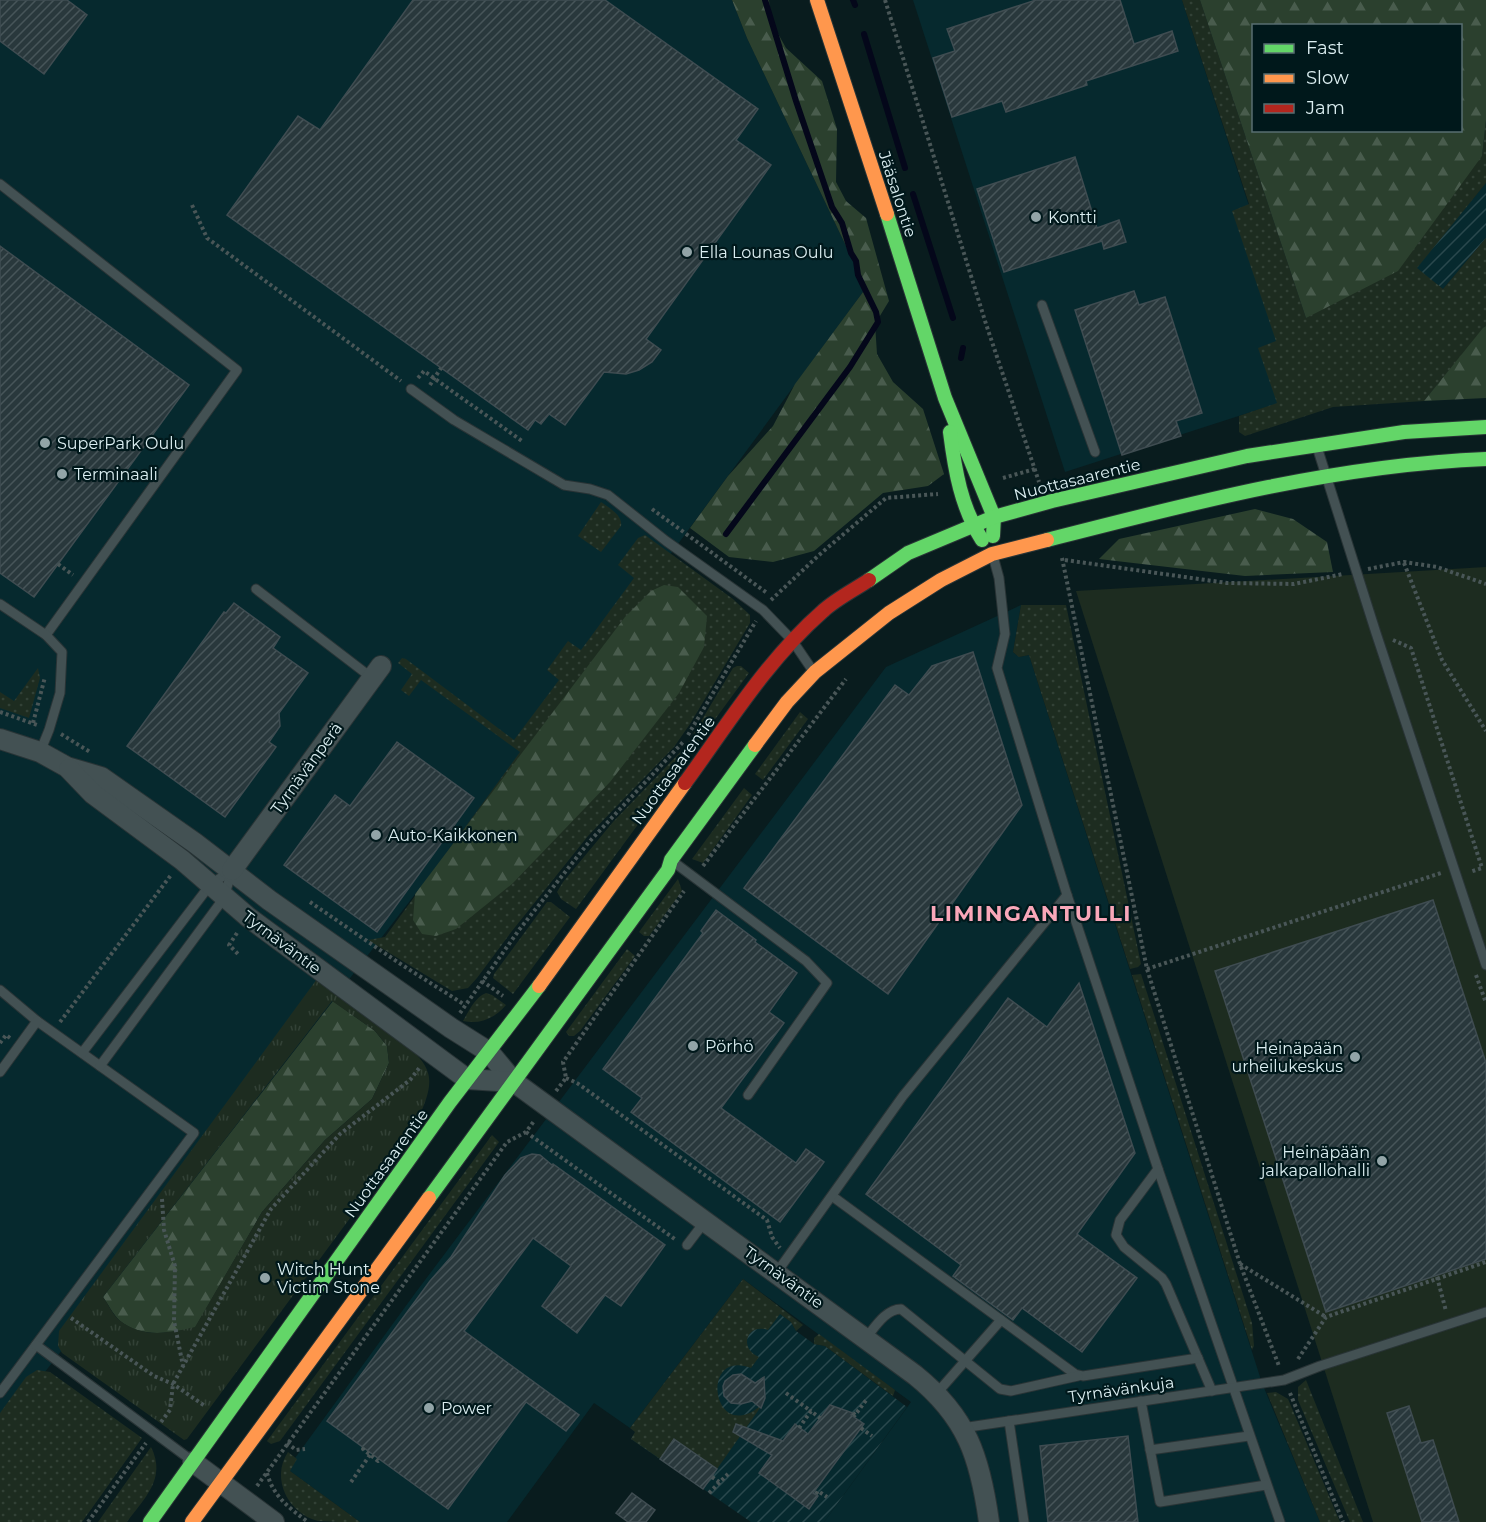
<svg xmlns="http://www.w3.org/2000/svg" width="1486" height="1522" font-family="Montserrat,sans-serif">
	<defs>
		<pattern id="industrial-furrows" width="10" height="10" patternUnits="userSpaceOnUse" patternTransform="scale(1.5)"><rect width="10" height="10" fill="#06292e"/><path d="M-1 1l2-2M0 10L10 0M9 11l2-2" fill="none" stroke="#2a484d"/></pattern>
		<pattern id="grass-dots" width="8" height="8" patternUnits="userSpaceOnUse" patternTransform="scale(1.5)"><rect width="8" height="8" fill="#1d2c20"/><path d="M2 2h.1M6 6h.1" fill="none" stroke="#324136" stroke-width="1.8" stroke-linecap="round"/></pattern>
		<pattern id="forest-firs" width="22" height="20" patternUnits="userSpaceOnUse" patternTransform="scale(1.5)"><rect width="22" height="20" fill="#2b402e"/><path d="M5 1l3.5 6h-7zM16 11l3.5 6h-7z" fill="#495c4d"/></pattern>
		<pattern id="park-tufts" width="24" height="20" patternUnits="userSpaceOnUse" patternTransform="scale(1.5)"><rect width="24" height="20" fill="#1d2c20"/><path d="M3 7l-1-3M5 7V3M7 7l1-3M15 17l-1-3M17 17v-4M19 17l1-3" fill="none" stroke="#324136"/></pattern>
		<pattern id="building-hatch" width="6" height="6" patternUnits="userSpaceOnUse" patternTransform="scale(1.5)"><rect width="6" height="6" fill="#29383c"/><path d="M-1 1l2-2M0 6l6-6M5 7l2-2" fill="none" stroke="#475559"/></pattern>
	</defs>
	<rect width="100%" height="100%" fill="#091c1e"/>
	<g fill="#06292e">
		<polygon points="0,0 732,0 747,38 866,288 526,751 0,1430"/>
		<polygon points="913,0 1182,0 1310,393 1065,472"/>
		<polygon points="1021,605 1013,652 1019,657 1029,655 1262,1383 1320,1522 824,1522 911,1402 743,1279 630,1428 594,1403 507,1522 360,1522 287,1469 416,1292 886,667"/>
	</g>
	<g fill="url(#industrial-furrows)">
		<polygon points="1486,183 1486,238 1443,289 1416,268"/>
		<polygon points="742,1286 791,1322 796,1331 814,1344 825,1346 907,1407 824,1522 751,1522 631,1439"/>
	</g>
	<g fill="url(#grass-dots)">
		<polygon points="1182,0 1200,0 1306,318 1482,156 1486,120 1486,183 1417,268 1443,289 1486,238 1486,326 1424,401 1333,407 1245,436 1239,432 1239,416 1277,403 1258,348 1276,341 1232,211 1249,204"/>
		<path d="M601,502C609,508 623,515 621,526L601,552L578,536Z"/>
		<polygon points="645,535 733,599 750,615 750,623 690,724 674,747 588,836 512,931 477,978 468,988 452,991 368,940 385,937 520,752 421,680 409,696 401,690 412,674 398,663 402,658 406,659 514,740 559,680 547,670 568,641 581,650 634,578 618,565 638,538"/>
		<polygon points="1021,605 1066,605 1141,964 1138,967 1130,969 1029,655 1019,657 1013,652"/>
		<polygon points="737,666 741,666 749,673 576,909 561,899 557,892 563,882 613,822 686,746 733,668"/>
		<polygon points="38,668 40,678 29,718 0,708 0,692 14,701"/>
		<polygon points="800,712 808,719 763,780 755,774"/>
		<polygon points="744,788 752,795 703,863 692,859"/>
		<polygon points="678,879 682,891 649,936 644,936 639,932"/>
		<polygon points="547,902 551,902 570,917 513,994 493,978 494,974"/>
		<polygon points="627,949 635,956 580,1031 574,1036 569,1036 566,1032"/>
		<polygon points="1141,974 1252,1323 1254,1346 1252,1350 1132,975"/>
		<path d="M486,993L492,995L506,1005C495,1018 480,1025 463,1021C469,1011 475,997 486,993Z"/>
		<polygon points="492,1135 499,1142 280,1441 271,1444 267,1441"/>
		<path d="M743,1279L803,1325L796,1331L791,1322L780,1314L768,1330C747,1323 738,1348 759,1357L751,1368C699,1348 712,1444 759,1407L760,1408L717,1469L674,1439L660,1459L631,1439L635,1432L630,1428Z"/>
		<polygon points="819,1334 895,1390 893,1396 825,1346 814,1344 814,1338"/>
		<polygon points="37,1370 50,1372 142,1438 82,1522 0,1522 0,1413 26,1377"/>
		<polygon points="1306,1380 1363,1522 1350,1522 1298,1400 1298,1387"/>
		<polygon points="1276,1392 1288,1399 1340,1522 1320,1522 1267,1393"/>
		<path d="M151,1447C167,1479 144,1498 127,1522H98Z"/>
		<path d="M288,1452L297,1459L290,1471L360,1522C347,1522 331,1522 318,1521C289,1514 270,1479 288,1452Z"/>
	</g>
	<g fill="url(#forest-firs)" fill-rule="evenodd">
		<polygon points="732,0 769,0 771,21 786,48 822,81 837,129 836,182 846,201 866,218 889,301 875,324 877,354 893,382 923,409 944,474 928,486 883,493 814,551 773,562 729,557 690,528 728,476 773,426 795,384 866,288 747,38"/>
		<path d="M1200,0H1486V120L1482,156L1398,271L1306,318ZM1254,26H1460V130H1254Z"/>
		<polygon points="1486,326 1486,398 1424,401 1483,328"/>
		<polygon points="1255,509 1293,519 1327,542 1333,572 1245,576 1099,559 1119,539"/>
		<polygon points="664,585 678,587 707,616 704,647 679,693 610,782 512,884 456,929 436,936 422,934 413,920 415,894 625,617 651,591"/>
		<path d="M333,1001L375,1031L387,1046L389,1063L372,1099L325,1140L262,1212L195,1328C169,1333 142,1339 119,1320C113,1314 108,1304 103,1297Z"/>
	</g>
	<path fill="url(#park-tufts)" fill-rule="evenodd" d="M317,979L408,1046C416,1054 425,1062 428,1073C435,1095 411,1130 401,1149L187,1439L184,1440L62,1353L58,1346L59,1331ZM332,1001L375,1031L387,1046L389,1063L372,1099L325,1140L262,1212L195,1327C168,1333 143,1339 119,1320C113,1315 108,1304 103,1297Z"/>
	<polygon fill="#1d2c20" points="1486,567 1486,1522 1373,1522 1076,591"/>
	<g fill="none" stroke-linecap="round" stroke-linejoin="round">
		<g stroke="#04071a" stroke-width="6">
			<polyline points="853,0 855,5"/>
			<polyline points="864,34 905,168"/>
			<polyline points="913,194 953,318"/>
			<polyline points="961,358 963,348"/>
			<polyline points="726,534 850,367 878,322 876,312 858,275 856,261 851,253 842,223 832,207 796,101 765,0"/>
		</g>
	</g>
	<g fill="url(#building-hatch)" stroke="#3f4c51" stroke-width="1.5">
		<polygon points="0,0 67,0 87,15 44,74 0,41"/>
		<polygon points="413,0 605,0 758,109 736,140 771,165 646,339 661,350 652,362 639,370 626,374 604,372 565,425 549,414 541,424 535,420 528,430 227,215 298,116 320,130"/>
		<polygon points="1036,0 1120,0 1134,44 1172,31 1178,51 1086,81 1087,85 1006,112 1002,101 952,117 933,58 955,51 947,29"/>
		<polygon points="1075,157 1097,228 1119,220 1126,242 1104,249 1102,241 1004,272 977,189"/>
		<polygon points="0,246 189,385 34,597 0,573"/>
		<polygon points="1134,291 1139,305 1165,297 1202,413 1176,421 1181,436 1122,455 1075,310"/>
		<polygon points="234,603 280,637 273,648 308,673 279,713 280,726 269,742 276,747 225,817 127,746 224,612 226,613"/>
		<polygon points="973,652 1022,805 888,994 744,888 895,685 909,695 932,666"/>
		<polygon points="397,742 474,798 377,932 284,865 335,795 350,806"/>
		<polygon points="1433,900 1486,1063 1486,1259 1326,1312 1215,971"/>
		<polygon points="716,910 756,940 755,942 797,973 769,1012 784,1023 721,1108 796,1163 806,1149 824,1162 780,1222 631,1112 642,1098 603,1069 703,933 701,931"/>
		<polygon points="1079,983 1135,1153 1077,1234 1137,1278 1082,1352 1022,1308 1013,1320 953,1276 961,1265 866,1194 1008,998 1047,1027"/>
		<polygon points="532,1154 540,1155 552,1165 553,1164 665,1245 621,1306 605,1295 577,1333 542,1306 571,1266 533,1238 464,1331 579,1415 566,1431 526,1402 448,1509 327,1421 430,1281 451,1257 505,1175 521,1158"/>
		<polygon points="741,1374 755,1383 764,1377 765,1398 761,1408 752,1401 741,1404 731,1403 724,1396 723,1386 725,1381 733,1375"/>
		<polygon points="830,1405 853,1413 851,1415 864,1424 813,1493 818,1496 809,1509 759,1473 772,1455 733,1432 736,1424 783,1441 795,1424 808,1434"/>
		<polygon points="1409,1406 1421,1443 1433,1440 1459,1522 1422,1522 1387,1413"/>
		<polygon points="1128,1436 1138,1522 1048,1522 1040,1446"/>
		<polygon points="674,1439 717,1469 703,1489 660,1459"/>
		<polygon points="632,1493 655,1510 646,1522 628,1522 616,1513"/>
	</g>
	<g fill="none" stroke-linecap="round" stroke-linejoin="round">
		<g stroke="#293436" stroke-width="11">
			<g id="lane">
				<polyline points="0,184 237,370 46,635"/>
				<polyline points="1042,305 1095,452"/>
				<polyline points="411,389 454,420 564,485 590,489 608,495 666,541 763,610 792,640 813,671"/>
				<polyline points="1317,447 1376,633 1486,965"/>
				<polyline points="256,589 372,678"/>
				<polyline points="0,604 46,635 62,652 60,693 49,730 40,752"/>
				<polyline points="675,863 806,961 827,983 748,1095"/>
				<polyline points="1067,895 1158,1169 1280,1522"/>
				<polyline points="0,990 37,1021 194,1133 0,1393"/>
				<polyline points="82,1053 210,885 232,870"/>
				<polyline points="100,1066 224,898 232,870"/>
				<polyline points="0,1072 37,1021"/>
				<polyline points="1158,1169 1120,1220 1116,1235 1124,1247 1162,1278 1166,1284 1212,1391"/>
				<polyline points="832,1196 1075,1374 1083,1376 1198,1358"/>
				<polyline points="687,1245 706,1220"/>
				<polyline points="777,1272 903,1096 1067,895 997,668 1005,634 999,578 993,556"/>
				<path d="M866,1338C875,1327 886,1309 901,1309L1000,1389L1011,1391L1078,1376"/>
				<polyline points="36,1345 191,1460"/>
				<polyline points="937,1393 1001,1320"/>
				<polyline points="1141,1401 1160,1502 1266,1485"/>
				<polyline points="1009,1421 1024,1522"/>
				<polyline points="962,1428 1284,1380 1320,1366 1486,1312"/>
				<polyline points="1150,1450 1249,1436"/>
			</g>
		</g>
		<g stroke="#293436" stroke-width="22">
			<g id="street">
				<path d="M0,739L40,752L67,767L101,777L195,843L269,900L451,1028L489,1052L514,1082L915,1375C967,1417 980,1457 989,1522"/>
				<polyline points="69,769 93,794 182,860 248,917 467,1079 514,1082"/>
				<polyline points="232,870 381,666"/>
				<polyline points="193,1462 274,1522"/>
			</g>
		</g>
		<g stroke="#293436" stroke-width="16">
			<g id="fast">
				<polyline points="887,214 945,398 994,517 993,536"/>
				<path d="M950,432C955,471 961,507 982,540"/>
				<path d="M1047,540C1191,503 1336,465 1486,459"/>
				<polyline points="869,580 908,553 994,517 1052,501 1247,456 1404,432 1486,427"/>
				<polyline points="429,1198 668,870 671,860 755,745"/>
				<polyline points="150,1522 450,1102 539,986"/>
			</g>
		</g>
		<g stroke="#293436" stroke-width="16">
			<g id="slow">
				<polyline points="817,0 887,214"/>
				<polyline points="755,745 787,702 815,672 889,613 941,580 992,554 1047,540"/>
				<polyline points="539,986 685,783"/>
				<polyline points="192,1522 429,1198"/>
			</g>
		</g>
		<g stroke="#293436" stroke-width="16">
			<path id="jam" d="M685,783C728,724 767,660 823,611C836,599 854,590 869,580"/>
		</g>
		<g stroke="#495657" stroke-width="4" stroke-dasharray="3 3" stroke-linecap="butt">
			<polyline points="885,0 986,324 1039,482"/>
			<polyline points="192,205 207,238 401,381"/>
			<polyline points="418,378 424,371 522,441"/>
			<polyline points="430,385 441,368"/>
			<polyline points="1003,478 1035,469"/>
			<polyline points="652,509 767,593"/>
			<polyline points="1062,558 1147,969 1240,1264 1279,1366"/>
			<polyline points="1065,560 1227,583 1294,584 1343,574"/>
			<polyline points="1404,563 1442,660 1486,731"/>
			<polyline points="58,564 73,575"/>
			<polyline points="1368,569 1404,562 1437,567 1486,584"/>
			<polyline points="771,600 819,555 886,498 938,494"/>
			<polyline points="1393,640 1411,648 1482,868 1470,872"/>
			<polyline points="0,712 37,725"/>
			<polyline points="33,723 45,677"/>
			<polyline points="61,734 90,752"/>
			<polyline points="688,735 756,621"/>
			<polyline points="703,866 846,679"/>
			<polyline points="310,902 399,963 465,1005"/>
			<polyline points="237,933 229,945 238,954"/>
			<polyline points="1147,969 1441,873 1442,875"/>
			<polyline points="1476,975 1486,1003"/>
			<polyline points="482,981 503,996"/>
			<polyline points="460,1013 519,930 589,842 684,741"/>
			<polyline points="60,1022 171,875"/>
			<polyline points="0,1043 6,1035 10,1038"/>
			<polyline points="566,1078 577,1083 767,1220 772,1237 780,1248"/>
			<polyline points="556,1091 566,1078 563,1062 684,891"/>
			<polyline points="526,1132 676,1240"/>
			<polyline points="162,1199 164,1230 175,1266 174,1321 183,1366"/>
			<polyline points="1240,1264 1326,1317"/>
			<polyline points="1437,1277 1446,1311"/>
			<polyline points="71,1318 154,1376 173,1384 205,1406"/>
			<polyline points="1298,1359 1326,1317 1486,1262"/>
			<polyline points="786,1393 811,1411"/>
			<polyline points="1290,1393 1343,1522"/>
			<polyline points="853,1413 855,1415 867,1399"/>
			<polyline points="161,1422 170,1410 173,1384 271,1209 340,1134 410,1080 420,1067"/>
			<polyline points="799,1428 811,1411 820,1418"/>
			<polyline points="861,1428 872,1436"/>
			<polyline points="287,1443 296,1450 305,1449"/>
			<polyline points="364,1448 363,1449 378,1461 380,1459"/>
			<path d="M267,1473C273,1496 289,1508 308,1522"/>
			<polyline points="712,1477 719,1482"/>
			<polyline points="351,1482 370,1455"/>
			<polyline points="257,1486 507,1142 526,1132 534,1121"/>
			<polyline points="709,1493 728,1474"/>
			<polyline points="816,1494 818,1491 827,1497"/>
			<polyline points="88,1522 146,1443"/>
		</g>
		<use href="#lane" stroke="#435153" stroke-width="9"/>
		<use href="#street" stroke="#435153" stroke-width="20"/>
		<use href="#fast" stroke="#63d668" stroke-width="14"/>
		<use href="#slow" stroke="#ff974d" stroke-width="14"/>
		<use href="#jam" stroke="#b3261e" stroke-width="14"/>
	</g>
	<g fill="#92a4a7" stroke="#00181b" stroke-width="2">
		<circle cx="1036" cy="217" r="6"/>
		<circle cx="687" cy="252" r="6"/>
		<circle cx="45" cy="443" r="6"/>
		<circle cx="62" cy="474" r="6"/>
		<circle cx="376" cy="835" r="6"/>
		<circle cx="693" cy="1046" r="6"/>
		<circle cx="1355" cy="1057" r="6"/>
		<circle cx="1382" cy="1161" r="6"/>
		<circle cx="265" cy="1278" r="6"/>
		<circle cx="429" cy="1408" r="6"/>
	</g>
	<g text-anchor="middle" stroke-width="4.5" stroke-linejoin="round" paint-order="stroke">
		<g font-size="16" fill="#dbeef1" stroke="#00181b">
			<text transform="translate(898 194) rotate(72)" y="6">Jääsalontie</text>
			<text transform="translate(1077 479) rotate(-14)" y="6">Nuottasaarentie</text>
			<text transform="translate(306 768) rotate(-54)" y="6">Tyrnävänperä</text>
			<text transform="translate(673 770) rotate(-54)" y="6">Nuottasaarentie</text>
			<text transform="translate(282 942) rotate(37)" y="6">Tyrnäväntie</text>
			<text transform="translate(386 1163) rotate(-54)" y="6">Nuottasaarentie</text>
			<text transform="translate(784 1277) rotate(36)" y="6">Tyrnäväntie</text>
			<text transform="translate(1121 1389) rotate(-8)" y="6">Tyrnävänkuja</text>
		</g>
		<g font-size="16" fill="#dbeef1" stroke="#00181b" text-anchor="start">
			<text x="1048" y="223">Kontti</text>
			<text x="699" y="258">Ella Lounas Oulu</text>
			<text x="57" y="449">SuperPark Oulu</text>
			<text x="74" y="480">Terminaali</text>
			<text x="388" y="841">Auto-Kaikkonen</text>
			<text x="705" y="1052">Pörhö</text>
			<text x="1343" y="1054" text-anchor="end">Heinäpään<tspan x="1343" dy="18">urheilukeskus</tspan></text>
			<text x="1370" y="1158" text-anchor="end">Heinäpään<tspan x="1370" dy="18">jalkapallohalli</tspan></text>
			<text x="277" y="1275">Witch Hunt<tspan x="277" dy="18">Victim Stone</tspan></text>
			<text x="441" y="1414">Power</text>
		</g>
		<g font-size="22" font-weight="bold" letter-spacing="1.5" fill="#f9a7b9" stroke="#00181b">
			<text x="1031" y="921">LIMINGANTULLI</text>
		</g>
	</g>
	<rect x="1252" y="24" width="210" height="108" fill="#00181b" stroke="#586e71" stroke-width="1.5"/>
	<rect x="1264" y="44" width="30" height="9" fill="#63d668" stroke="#586e71" stroke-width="1.5"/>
	<text x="1306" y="54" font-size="18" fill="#dbeef1">Fast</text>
	<rect x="1264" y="74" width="30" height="9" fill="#ff974d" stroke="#586e71" stroke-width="1.5"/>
	<text x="1306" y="84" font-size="18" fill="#dbeef1">Slow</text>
	<rect x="1264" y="104" width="30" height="9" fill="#b3261e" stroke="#586e71" stroke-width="1.5"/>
	<text x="1306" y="114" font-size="18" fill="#dbeef1">Jam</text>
</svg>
